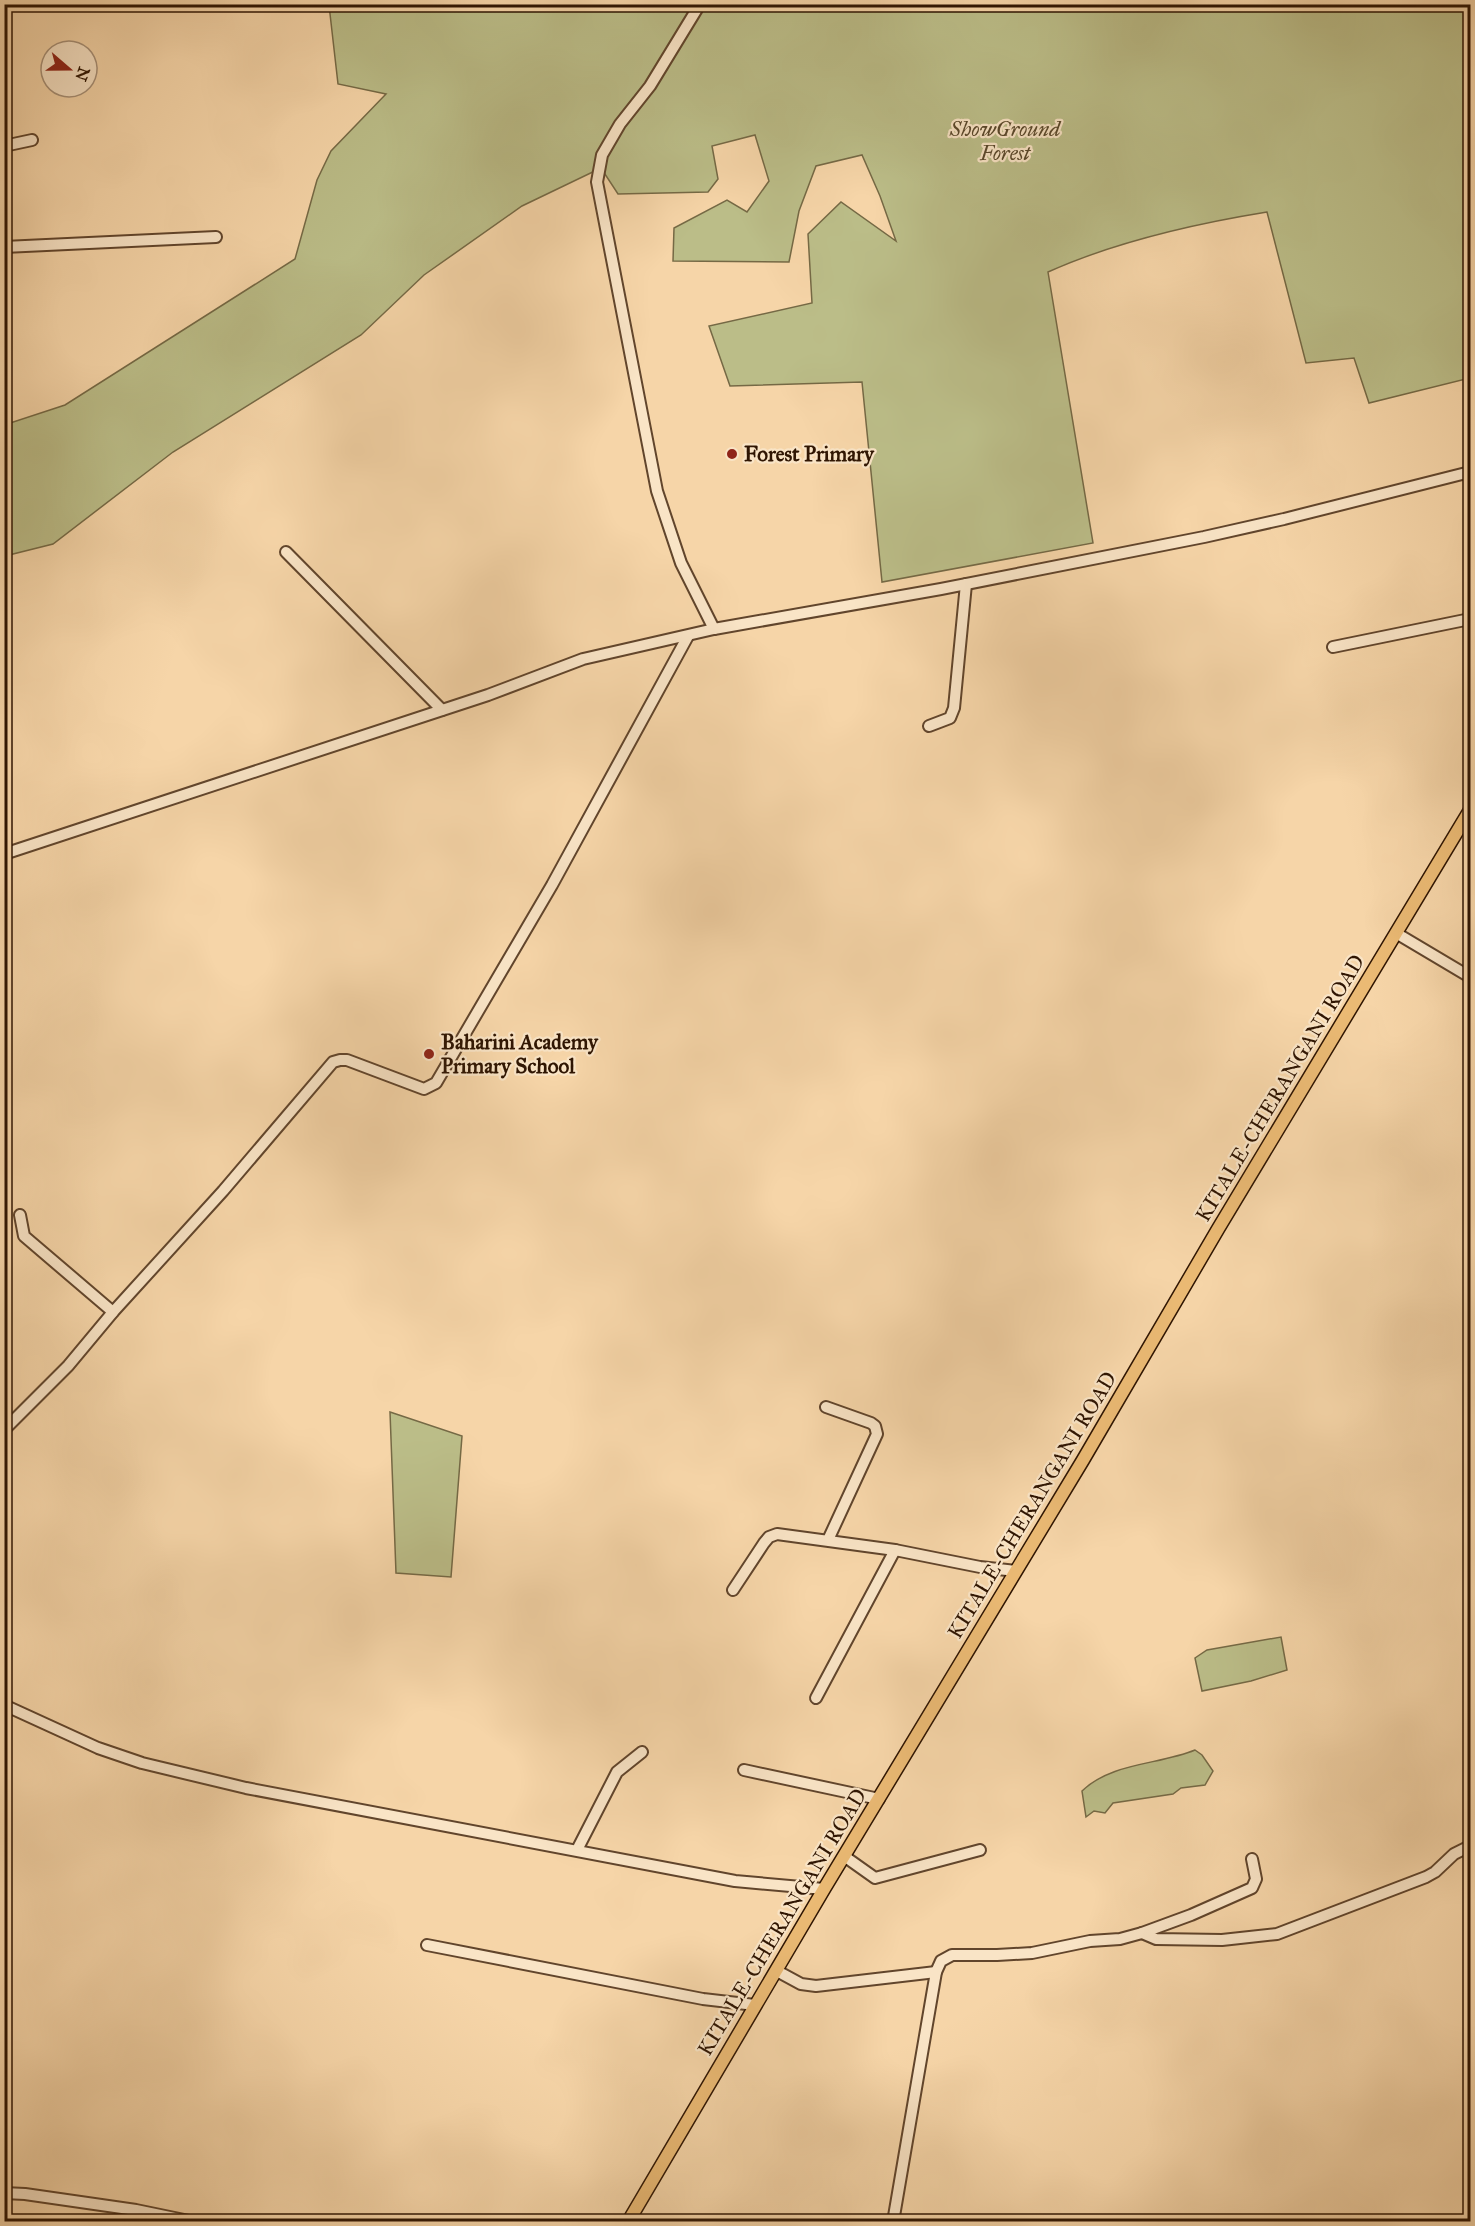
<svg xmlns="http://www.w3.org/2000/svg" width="1475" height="2226" font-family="'IM FELL Great Primer',serif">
	<rect width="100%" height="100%" fill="#f6d5a8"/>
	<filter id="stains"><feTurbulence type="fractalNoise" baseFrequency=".00333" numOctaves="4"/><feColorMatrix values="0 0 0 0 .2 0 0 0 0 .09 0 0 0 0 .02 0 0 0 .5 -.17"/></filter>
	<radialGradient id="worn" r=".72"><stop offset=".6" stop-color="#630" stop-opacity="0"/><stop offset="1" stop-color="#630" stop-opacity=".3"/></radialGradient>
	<g fill="#bbbd88" stroke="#756945" stroke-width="1.5">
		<path d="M329,5H1470V378L1369,403L1354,358L1306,363L1267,212C1193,224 1117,241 1048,272L1093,543L882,582L862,382L730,386L709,326L812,303L808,234L841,202L896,241L880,196L862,155L816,166L799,211L789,262L673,261L674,228L727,200L747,212L769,181L755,135L712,146L718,179L708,192L618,194L601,168L522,206L424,275L361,335L173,452L53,544L5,556L4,425L65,405L295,259L317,180L331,151L386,94L338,84Z"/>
		<polygon points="390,1412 462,1436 451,1577 396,1573"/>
		<polygon points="1281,1637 1287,1670 1251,1681 1202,1691 1195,1658 1207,1650"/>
		<path d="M1195,1750L1202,1755L1213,1771L1205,1785L1181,1788L1173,1794L1113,1803L1105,1813L1094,1811L1086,1817L1082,1791C1112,1762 1159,1765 1195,1750Z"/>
	</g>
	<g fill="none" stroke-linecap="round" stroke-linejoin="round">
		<g stroke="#61452c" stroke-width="14">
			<g id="minor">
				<polyline points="700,4 650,86 620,124 602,155 597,182 657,491 681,563 714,629"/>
				<polyline points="4,146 32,140"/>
				<polyline points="4,247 216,237"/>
				<polyline points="286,552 442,710"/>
				<polyline points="1333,647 1470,619"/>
				<polyline points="929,726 950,718 954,708 966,584"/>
				<polyline points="4,854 488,695 583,659 714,629 941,589 1204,537 1284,519 1470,472"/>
				<polyline points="1396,933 1470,977"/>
				<polyline points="20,1215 24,1236 113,1312"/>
				<polyline points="826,1407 871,1423 875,1426 877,1434 828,1540"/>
				<polyline points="4,1430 68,1366 113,1312 223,1191 333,1062 340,1060 347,1060 424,1089 436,1083 552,885 688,636"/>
				<polyline points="733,1590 764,1543 769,1537 777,1534 895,1550 980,1567 1016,1571"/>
				<polyline points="816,1698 895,1550"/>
				<polyline points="4,1705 98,1748 142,1763 246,1788 735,1881 824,1889"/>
				<polyline points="744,1770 879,1799"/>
				<polyline points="577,1850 617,1772 642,1752"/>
				<polyline points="844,1856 875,1878 980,1850"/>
				<polyline points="1142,1933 1156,1939 1222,1940 1277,1934 1426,1877 1435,1872 1454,1854 1470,1846"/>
				<polyline points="427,1945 703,1999 755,2005"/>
				<polyline points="777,1971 801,1984 816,1986 936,1972"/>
				<polyline points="4,2193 25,2194 136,2210 194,2222"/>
				<polyline points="893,2222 936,1972 941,1961 952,1955 997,1955 1032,1953 1090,1941 1120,1939 1142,1933 1191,1915 1252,1888 1256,1879 1252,1859"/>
			</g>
		</g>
		<g stroke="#2f1502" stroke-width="15">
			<polyline id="major" points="628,2222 824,1889 1083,1460 1218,1229 1470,810"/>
		</g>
		<use href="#minor" stroke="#f9e4c6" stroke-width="10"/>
		<use href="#major" stroke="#ebba74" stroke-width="12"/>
	</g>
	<g fill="#8f2418" stroke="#f9e4c6" stroke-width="2">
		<circle cx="732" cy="454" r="6"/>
		<circle cx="429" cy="1054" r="6"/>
	</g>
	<g text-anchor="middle" stroke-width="4.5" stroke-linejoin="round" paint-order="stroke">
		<g font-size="21" font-style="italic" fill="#59472a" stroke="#f9e4c6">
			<text x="1005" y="136">ShowGround<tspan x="1005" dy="24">Forest</tspan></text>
		</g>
		<g font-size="21" font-weight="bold" fill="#2f1502" stroke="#f9e4c6" text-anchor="start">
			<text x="744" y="461">Forest Primary</text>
			<text x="441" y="1049">Baharini Academy<tspan x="441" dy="24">Primary School</tspan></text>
		</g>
		<g font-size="21" fill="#2f1502" stroke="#f9e4c6">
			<text transform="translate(1280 1088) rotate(-59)" y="7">KITALE-CHERANGANI ROAD</text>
			<text transform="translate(1032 1505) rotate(-59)" y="7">KITALE-CHERANGANI ROAD</text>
			<text transform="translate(782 1922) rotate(-59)" y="7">KITALE-CHERANGANI ROAD</text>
		</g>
	</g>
	<rect width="1475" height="2226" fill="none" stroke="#f6d5a8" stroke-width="24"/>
	<rect x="6" y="6" width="1463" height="2214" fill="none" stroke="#2f1502" stroke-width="3"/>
	<rect x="12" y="12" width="1451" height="2202" fill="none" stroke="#2f1502" stroke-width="1.5"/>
	<g transform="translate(69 69) rotate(110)"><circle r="28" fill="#f9e4c6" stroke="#a89178" stroke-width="1.5"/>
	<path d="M0-4.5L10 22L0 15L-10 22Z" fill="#8f2418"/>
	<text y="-9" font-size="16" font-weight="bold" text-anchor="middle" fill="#2f1502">N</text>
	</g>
	<rect width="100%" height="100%" filter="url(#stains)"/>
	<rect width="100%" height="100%" fill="url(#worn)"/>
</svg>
